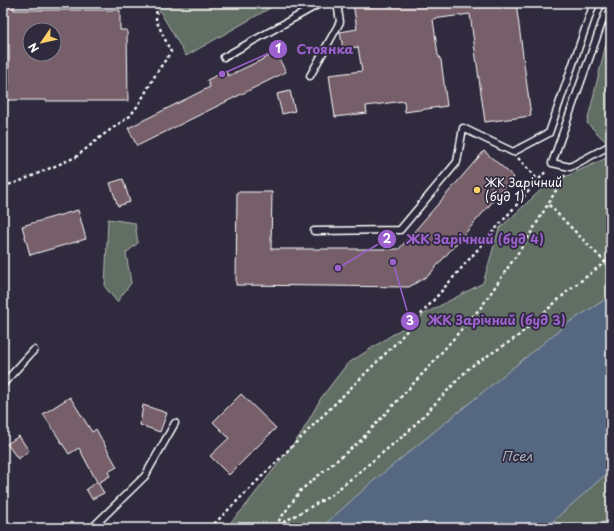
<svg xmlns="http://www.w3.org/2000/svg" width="614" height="531" font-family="'Playpen Sans',sans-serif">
	<rect width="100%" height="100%" fill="#2f2a3d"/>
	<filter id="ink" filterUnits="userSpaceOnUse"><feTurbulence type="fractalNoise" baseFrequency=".025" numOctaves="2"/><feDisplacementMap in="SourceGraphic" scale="8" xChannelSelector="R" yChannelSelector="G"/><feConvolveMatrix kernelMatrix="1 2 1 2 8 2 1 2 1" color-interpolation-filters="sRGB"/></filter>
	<g filter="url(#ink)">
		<g fill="#606e64" stroke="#b0b6b2">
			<polygon points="155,3 279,3 186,56"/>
			<polygon points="611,23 611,147 587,123"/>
			<polygon points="611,156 611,296 568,323 371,483 321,528 225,528 243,509 301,434 321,398 347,364 426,313 483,283 499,229 545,186"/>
			<polygon points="108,219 135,223 138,243 126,253 131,283 117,302 105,287"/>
			<polygon points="611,470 611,528 545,528"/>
		</g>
		<polygon fill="#566781" stroke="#9aa4b3" points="611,296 611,470 545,528 321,528 371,483 568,323"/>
		<g fill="#775f6a" stroke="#fff" fill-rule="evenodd">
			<path d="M3,3H14V10H120V30H127L128,101H46V100H3V85H9V45H3ZM30,30H54V54H30Z"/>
			<polygon points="353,3 516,3 531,116 485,122 470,14 433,19 438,55 441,60 447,106 405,112 404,101 366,106 367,113 335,117 329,75 362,71 358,47 343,49 340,32 357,29"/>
			<polygon points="276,53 286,72 137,146 128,128 210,87 207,80 226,71 228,76"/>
			<polygon points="290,91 295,111 282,114 277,94"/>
			<polygon points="484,151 514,177 429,275 409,287 236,285 237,192 272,192 271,249 399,249"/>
			<polygon points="123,179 130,202 118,206 110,183"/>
			<polygon points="78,210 86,239 30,255 22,226"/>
			<polygon points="241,394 276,428 229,475 210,456 229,438 213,422"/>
			<polygon points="70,397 92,432 96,429 117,467 108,472 110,476 98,483 104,493 92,499 86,489 97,482 79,448 69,454 43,414"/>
			<polygon points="143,405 167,413 160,432 140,425"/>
			<polygon points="19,436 29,451 18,459 7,444"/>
		</g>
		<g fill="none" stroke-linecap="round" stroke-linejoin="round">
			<g stroke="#fff" stroke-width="9">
				<g id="lane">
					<polyline points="609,3 552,163 570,167 611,145"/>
					<polyline points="224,57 321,3"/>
					<polyline points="310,76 340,22 337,3"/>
					<polyline points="314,231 400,230 457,162 463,128 513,152 549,133 594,3"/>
					<polyline points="3,384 34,350"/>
					<polyline points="92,528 145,476 175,423"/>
				</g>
			</g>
			<g stroke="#fff" stroke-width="2.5" stroke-dasharray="3 3" stroke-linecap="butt">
				<polyline points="518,158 538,180"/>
				<polyline points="3,186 18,182 76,157 103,135 130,116 139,104 157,72 171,52 156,20 157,3"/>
				<polyline points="549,205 605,262"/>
				<polyline points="275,526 301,490 360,441 427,369 482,306 528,238 565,175"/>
				<polyline points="210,528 397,342 547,170"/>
				<polyline points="273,528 330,496 409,431 470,367 517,337 568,291 605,262 611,260"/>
			</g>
			<use href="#lane" stroke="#2f2a3d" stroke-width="6"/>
		</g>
	</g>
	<circle fill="#ffd166" stroke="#2f2a3d" stroke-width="1.5" cx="477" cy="190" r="4"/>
	<g text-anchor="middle" stroke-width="3.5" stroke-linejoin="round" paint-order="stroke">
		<g font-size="12" fill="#fff" stroke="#2f2a3d" text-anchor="start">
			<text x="485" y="187">ЖК Зарічний<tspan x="485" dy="14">(буд 1)</tspan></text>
		</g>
		<g font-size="13" font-style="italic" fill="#aab3c0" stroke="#2f2a3d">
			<text x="517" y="461">Псел</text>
		</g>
	</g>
	<path fill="none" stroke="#9c61cf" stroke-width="1.5" d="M222 74L278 49M338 268L387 239M393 262L410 321"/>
	<g fill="#9c61cf" stroke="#2f2a3d" stroke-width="1.5">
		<circle cx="222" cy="74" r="4"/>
		<circle cx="338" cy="268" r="4"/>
		<circle cx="393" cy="262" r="4"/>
		<circle cx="278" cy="49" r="10"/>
		<circle cx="387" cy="239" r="10"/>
		<circle cx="410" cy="321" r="10"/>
	</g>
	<g font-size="12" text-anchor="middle" font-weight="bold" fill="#fff">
		<text x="278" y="53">1</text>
		<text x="387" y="243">2</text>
		<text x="410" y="325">3</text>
	</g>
	<g font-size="13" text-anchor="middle" font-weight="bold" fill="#9c61cf" stroke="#2f2a3d" stroke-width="3.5" stroke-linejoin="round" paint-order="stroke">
		<text x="325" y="54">Стоянка</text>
		<text x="475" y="244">ЖК Зарічний (буд 4)</text>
		<text x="497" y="325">ЖК Зарічний (буд 3)</text>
	</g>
	<rect width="614" height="531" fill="none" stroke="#2f2a3d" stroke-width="16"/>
	<rect x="8" y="8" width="598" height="515" fill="none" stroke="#fff" stroke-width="1.5" filter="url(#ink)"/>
	<g transform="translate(42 42) rotate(236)"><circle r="19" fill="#2f2a3d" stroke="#827f8b"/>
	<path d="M0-3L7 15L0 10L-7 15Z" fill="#ffd166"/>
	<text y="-6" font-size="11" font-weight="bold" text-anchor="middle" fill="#ffffff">N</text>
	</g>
</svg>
